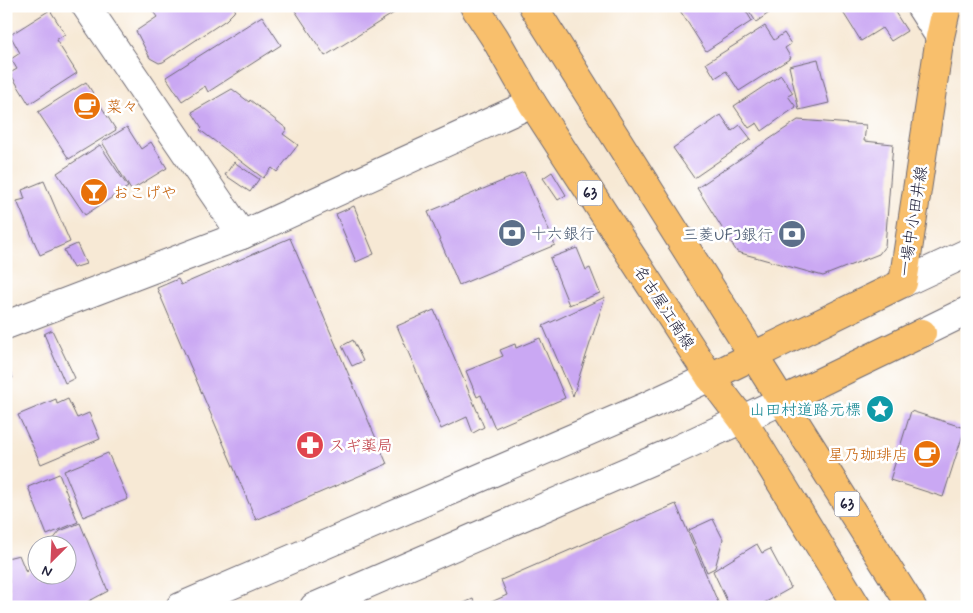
<svg xmlns="http://www.w3.org/2000/svg" width="973" height="613" font-family="Mynerve,'Klee One',sans-serif">
	<rect width="100%" height="100%" fill="#fff"/>
	<filter id="ink" filterUnits="userSpaceOnUse"><feTurbulence type="fractalNoise" baseFrequency=".02" numOctaves="2"/><feDisplacementMap in="SourceGraphic" scale="10" xChannelSelector="R" yChannelSelector="G"/><feConvolveMatrix kernelMatrix="1 2 1 2 8 2 1 2 1" color-interpolation-filters="sRGB"/></filter>
	<filter id="wash" filterUnits="userSpaceOnUse"><feTurbulence type="fractalNoise" baseFrequency=".0096" numOctaves="4" result="noise"/><feDisplacementMap in="SourceGraphic" scale="20" xChannelSelector="R" yChannelSelector="G"/><feGaussianBlur stdDeviation="1.12" result="paint"/><feColorMatrix in="noise" values="0 0 0 0 0 0 0 0 0 0 0 0 0 0 0 0 0 1.4 0 .05"/><feComposite in="paint" operator="in"/></filter>
	<g filter="url(#wash)">
		<rect width="100%" height="100%" fill="#f7e9d5"/>
		<g id="blocks">
			<g fill="#caa8f3">
				<polygon points="149,6 236,6 234,12 226,20 163,62 159,63 150,58 136,31 157,17"/>
				<polygon points="292,6 405,6 325,56"/>
				<polygon points="677,6 743,6 752,21 706,51"/>
				<polygon points="746,6 779,6 756,22"/>
				<polygon points="839,6 891,6 907,31 891,41 882,28 861,41"/>
				<polygon points="50,10 65,34 56,40 77,73 29,104 10,73 17,69 11,59 20,53 10,35"/>
				<polygon points="262,16 281,45 208,92 205,86 182,101 166,77"/>
				<polygon points="765,26 774,40 784,33 791,44 785,48 791,58 739,91 726,71 715,78 706,63"/>
				<polygon points="818,59 829,103 799,110 789,66"/>
				<polygon points="781,75 793,93 788,96 796,107 762,131 757,123 749,128 734,106"/>
				<polygon points="86,82 116,130 69,159 38,112"/>
				<polygon points="232,89 249,102 250,100 287,129 283,134 298,145 277,172 272,168 263,178 200,130 202,128 192,112"/>
				<polygon points="721,115 732,131 740,125 751,139 694,178 673,148"/>
				<polygon points="798,120 866,125 864,141 893,144 885,246 879,254 823,276 737,252 697,188"/>
				<polygon points="127,127 141,149 151,142 167,168 131,190 102,142"/>
				<polygon points="100,145 128,187 85,215 57,173"/>
				<polygon points="234,162 259,179 250,192 225,175"/>
				<polygon points="524,172 555,245 459,285 428,212"/>
				<polygon points="552,172 566,195 558,200 543,178"/>
				<polygon points="44,181 70,242 40,255 17,201 25,199 22,190"/>
				<polygon points="354,206 374,254 356,262 336,214"/>
				<polygon points="290,238 387,464 256,520 157,288 178,279 181,285"/>
				<polygon points="77,244 86,264 73,268 64,250"/>
				<polygon points="577,248 586,270 590,268 600,293 569,305 550,258"/>
				<polygon points="605,297 573,396 543,326"/>
				<polygon points="434,310 484,427 473,433 467,417 441,429 397,326"/>
				<polygon points="52,330 75,378 65,383 44,334"/>
				<polygon points="540,338 565,398 495,428 481,395 477,397 466,371 503,356 500,350 515,344 516,348"/>
				<polygon points="353,340 363,361 352,366 342,346"/>
				<polygon points="6,362 13,378 6,380"/>
				<polygon points="56,399 57,404 68,399 77,418 89,413 100,439 41,464 18,415"/>
				<polygon points="911,411 965,428 943,497 890,480"/>
				<polygon points="108,453 128,499 83,517 64,471"/>
				<polygon points="59,474 78,522 47,535 28,487"/>
				<polygon points="676,504 720,607 489,607 487,604 507,595 501,580"/>
				<polygon points="713,519 723,539 715,568 707,572 689,530"/>
				<polygon points="80,523 108,591 78,607 11,607 7,558 19,555 26,572 38,558 38,576 68,576 68,546 48,546 60,531"/>
				<polygon points="757,544 762,553 770,549 791,588 757,607 730,607 713,571"/>
				<polygon points="473,599 477,607 455,607"/>
			</g>
		</g>
	</g>
	<g filter="url(#ink)">
		<use href="#blocks" fill-opacity="0" stroke="#6d6871" stroke-width="1"/>
		<g fill="none" stroke-linecap="round" stroke-linejoin="round">
			<g stroke="#6d6871" stroke-width="30">
				<g id="minor">
					<polyline points="86,6 242,235"/>
					<polyline points="920,6 940,37"/>
					<polyline points="903,283 967,253"/>
					<polyline points="6,325 242,235 532,103"/>
					<polyline points="922,333 967,311"/>
					<polyline points="180,607 647,406 710,377"/>
					<polyline points="314,607 674,451 781,401"/>
				</g>
			</g>
			<g stroke="#6d6871" stroke-width="30">
				<g id="major">
					<polyline points="474,6 495,38 532,103 710,377 742,419 857,607"/>
					<polyline points="533,6 912,607"/>
					<polyline points="710,377 903,283 940,37 947,6"/>
					<polyline points="781,401 922,333"/>
				</g>
			</g>
			<use href="#minor" stroke="#fff" stroke-width="28"/>
			<use href="#major" stroke="#f8bf6c" stroke-width="28"/>
		</g>
	</g>
	<defs>
		<g id="cafe-disc" transform="scale(1.4375)"><circle r="9.5" fill="#e8710a" stroke="#fff"/><path d="M-5.5-4.5H6V0H3Q3 3.5 0 3.5H-2.5Q-5.5 3.5-5.5 0ZM3-3.2v2h1.7v-2ZM-6 4.5H4V6H-6Z" fill="#fff"/></g>
		<g id="bar-disc" transform="scale(1.4375)"><circle r="9.5" fill="#e8710a" stroke="#fff"/><path d="M-6-5H6L.8 .8V4.5H3.5V6h-7V4.5H-.8V.8Z" fill="#fff"/></g>
		<g id="bank-disc" transform="scale(1.4375)"><circle r="9.5" fill="#5c6f8a" stroke="#fff"/><path d="M-6-4H6V4H-6ZM0-2.3a2.3 2.3 0 1 0 0 4.6a2.3 2.3 0 1 0 0-4.6Z" fill="#fff"/></g>
		<g id="sight-disc" transform="scale(1.4375)"><circle r="9.5" fill="#0f9aa8" stroke="#fff"/><path d="M0-6L1.8-2.2L6-1.7L2.9 1.2L3.7 5.4L0 3.3L-3.7 5.4L-2.9 1.2L-6-1.7L-1.8-2.2Z" fill="#fff"/></g>
		<g id="pharmacy-disc" transform="scale(1.4375)"><circle r="9.5" fill="#e0444e" stroke="#fff"/><path d="M-2-6h4v4h4v4h-4v4h-4v-4h-4v-4h4Z" fill="#fff"/></g>
	</defs>
	<g fill-rule="evenodd">
		<use href="#cafe-disc" x="87" y="106"/>
		<use href="#bar-disc" x="94" y="192"/>
		<use href="#bank-disc" x="512" y="233"/>
		<use href="#bank-disc" x="792" y="234"/>
		<use href="#sight-disc" x="880" y="409"/>
		<use href="#pharmacy-disc" x="310" y="445"/>
		<use href="#cafe-disc" x="927" y="454"/>
	</g>
	<g text-anchor="middle" stroke-width="5" stroke-linejoin="round" paint-order="stroke">
		<g fill="#fff" stroke="#646476" stroke-width="1">
			<rect x="577.5" y="180.5" width="25" height="25" rx="4"/>
			<rect x="834.5" y="491.5" width="25" height="25" rx="4"/>
		</g>
		<g font-size="15" font-weight="bold" fill="#22223b">
			<text x="590" y="198">63</text>
			<text x="847" y="509">63</text>
		</g>
		<g font-size="16" fill="#c56008" stroke="#fff" text-anchor="start">
			<text x="106" y="112">菜々</text>
			<text x="113" y="198">おこげや</text>
			<text x="908" y="460" text-anchor="end">星乃珈琲店</text>
		</g>
		<g font-size="16" fill="#22223b" stroke="#fff">
			<text transform="translate(912 221) rotate(-81)" y="6">一場中小田井線</text>
			<text transform="translate(665 307) rotate(57)" y="6">名古屋江南線</text>
		</g>
		<g font-size="16" fill="#4e5e75" stroke="#fff" text-anchor="start">
			<text x="531" y="239">十六銀行</text>
			<text x="773" y="240" text-anchor="end">三菱UFJ銀行</text>
		</g>
		<g font-size="16" fill="#0d838f" stroke="#fff" text-anchor="end">
			<text x="861" y="415">山田村道路元標</text>
		</g>
		<g font-size="16" fill="#be3a42" stroke="#fff" text-anchor="start">
			<text x="329" y="451">スギ薬局</text>
		</g>
	</g>
	<rect width="973" height="613" fill="none" stroke="#fff" stroke-width="25"/>
	<g transform="translate(52 560) rotate(204)"><circle r="24" fill="#ffffff" stroke="#a7a7b1"/>
	<path d="M0-4L9 19L0 12L-9 19Z" fill="#d1495b"/>
	<text y="-8" font-size="14" font-weight="bold" text-anchor="middle" fill="#22223b">N</text>
	</g>
</svg>
